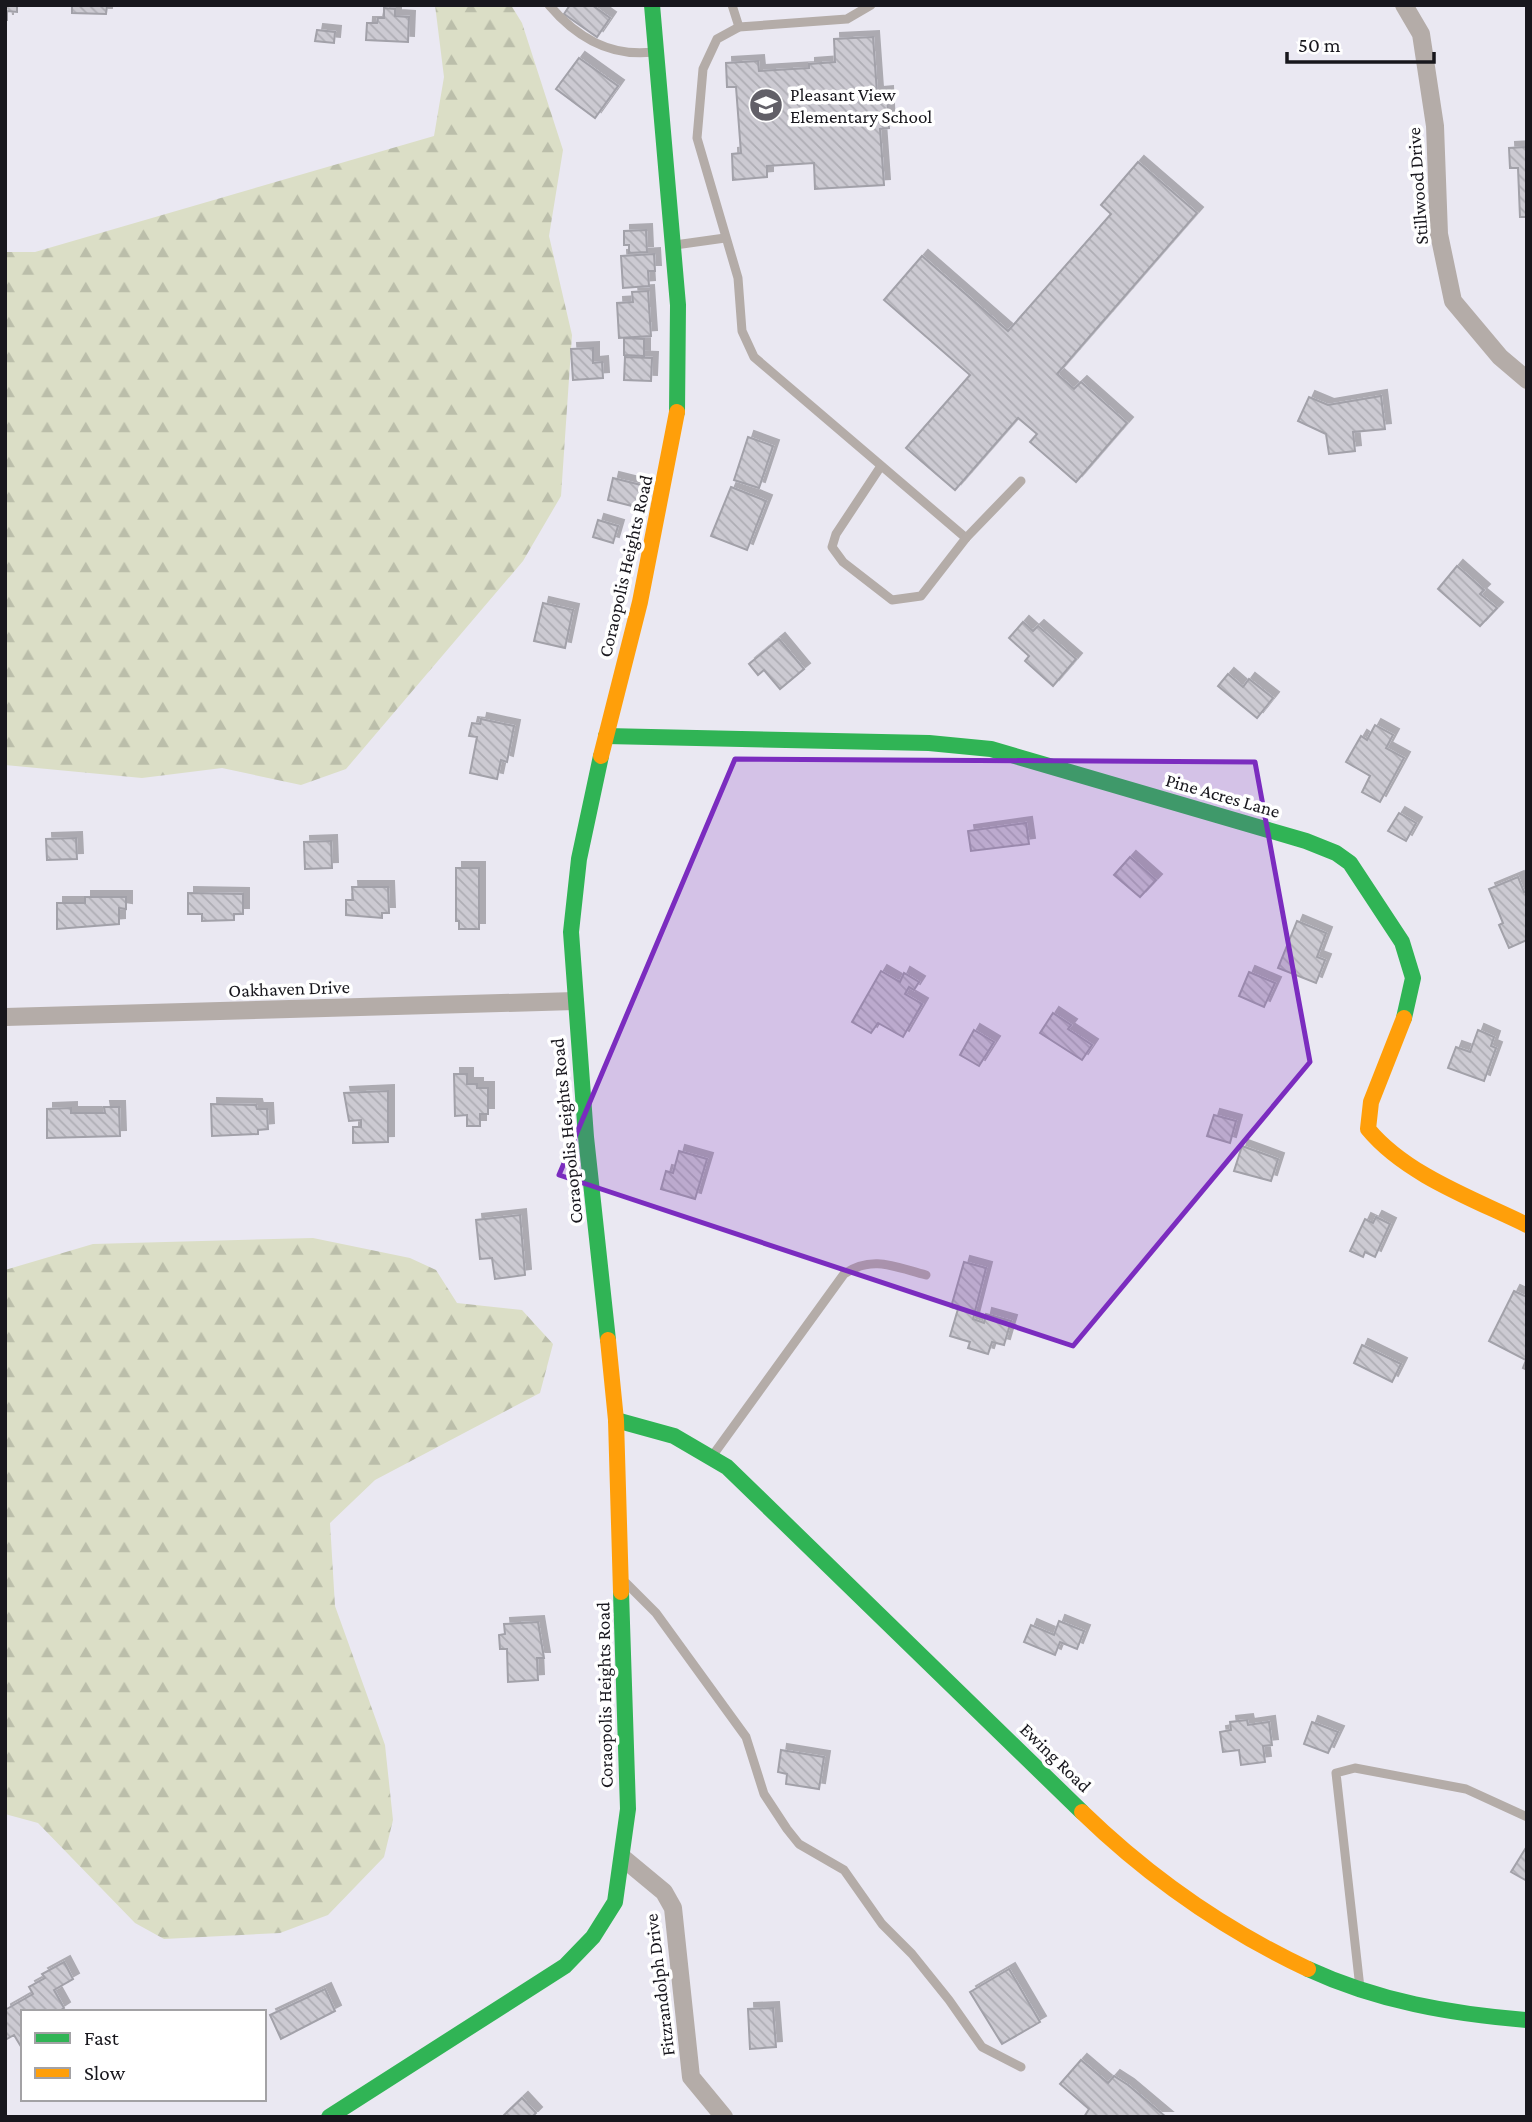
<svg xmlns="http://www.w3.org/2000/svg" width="1532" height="2122" font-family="'Crimson Pro',serif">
	<defs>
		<pattern id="forest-firs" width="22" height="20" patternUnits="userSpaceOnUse" patternTransform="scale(1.75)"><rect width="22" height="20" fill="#dbdec6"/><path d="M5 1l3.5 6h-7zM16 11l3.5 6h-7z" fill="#bbbeaa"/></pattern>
		<pattern id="building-back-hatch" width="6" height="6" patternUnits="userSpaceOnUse" patternTransform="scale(1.75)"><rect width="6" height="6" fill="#cccad2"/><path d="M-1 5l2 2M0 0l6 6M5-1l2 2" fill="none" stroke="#aeadb4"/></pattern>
		<filter id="shadow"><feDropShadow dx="6" dy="-6" stdDeviation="0" flood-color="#0004"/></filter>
	</defs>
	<rect width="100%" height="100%" fill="#eae8f2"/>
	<g fill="url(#forest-firs)">
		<polygon points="435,5 511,5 522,23 563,150 549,236 572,335 561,496 523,561 346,769 301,785 222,768 142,778 5,765 5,252 35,252 434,136 444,77"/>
		<polygon points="313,1238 410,1258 436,1270 457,1303 522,1310 553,1344 540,1393 375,1480 330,1523 335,1606 385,1745 393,1820 384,1857 328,1915 280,1933 164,1939 135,1923 38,1823 5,1814 5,1270 93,1244"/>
	</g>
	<g fill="url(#building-back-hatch)" stroke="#a2a1a9" stroke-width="2" filter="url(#shadow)">
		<polygon points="5,5 17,5 17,12 7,11 7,21"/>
		<polygon points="72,5 123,5 107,6 106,14 72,13"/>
		<polygon points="570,5 592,5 610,18 597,37 564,14"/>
		<polygon points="384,8 395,9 395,16 409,17 408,42 366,40 367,23 377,23 378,18 384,18"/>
		<polygon points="317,30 335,32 334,43 315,41"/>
		<polygon points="873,37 877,93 887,92 889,128 880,129 884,185 815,189 814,163 767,166 767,177 733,180 732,154 741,153 736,87 727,87 726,63 758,61 759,71 809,68 809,64 835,62 834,39"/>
		<polygon points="579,58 618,86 595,118 556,89"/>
		<polygon points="1527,147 1527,217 1520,217 1518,168 1510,168 1509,148"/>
		<polygon points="1138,162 1197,213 1057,374 1074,389 1081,382 1127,423 1076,482 1030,442 1037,434 1018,418 955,490 906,448 970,375 884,300 922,256 1008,331 1111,214 1101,205"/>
		<polygon points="646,230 647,252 629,253 629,245 624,245 624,231"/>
		<polygon points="654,254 655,271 648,271 649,286 623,288 621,256"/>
		<polygon points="648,291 651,336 619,338 617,303 633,302 632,292"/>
		<polygon points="624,338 644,339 644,356 624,355"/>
		<polygon points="593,348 593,363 602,362 603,378 573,380 571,349"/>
		<polygon points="625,357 652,358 651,381 624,380"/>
		<polygon points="1381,396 1385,429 1353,432 1355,451 1329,454 1326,434 1298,421 1309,397 1328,405"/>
		<polygon points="748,437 773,446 759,488 734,480"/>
		<polygon points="613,478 641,485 636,507 608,500"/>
		<polygon points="731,487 766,501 747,550 711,536"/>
		<polygon points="598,520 618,526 613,543 593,537"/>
		<polygon points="1457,566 1484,590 1480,594 1497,608 1480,626 1438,589"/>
		<polygon points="543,603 573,610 565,648 534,641"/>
		<polygon points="1023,622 1033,631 1038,626 1076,659 1053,686 1025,661 1029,656 1009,638"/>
		<polygon points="779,639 804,669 780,689 764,670 758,675 749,664"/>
		<polygon points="1228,674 1243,687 1249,679 1273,698 1257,718 1218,686"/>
		<polygon points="481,719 514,726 507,762 501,760 497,779 470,773 477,737 469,736 472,723 480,724"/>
		<polygon points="1375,725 1393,735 1386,748 1404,758 1380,802 1362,792 1370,776 1346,762 1361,736 1367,740"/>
		<polygon points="1399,813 1416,823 1406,841 1388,831"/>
		<polygon points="1026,823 1029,844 971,851 968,831"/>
		<polygon points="76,838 77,859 47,860 46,839"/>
		<polygon points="331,841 332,868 305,869 304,842"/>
		<polygon points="1130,857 1156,880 1140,897 1114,875"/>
		<polygon points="456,868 479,868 479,929 459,929 459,921 456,921"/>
		<polygon points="1518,877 1524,892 1527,891 1527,940 1509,948 1499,925 1503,923 1489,889"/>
		<polygon points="352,887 388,887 389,913 382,913 382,918 346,915 346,900 353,900"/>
		<polygon points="188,893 243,894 243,914 234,914 234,920 202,921 202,914 188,914"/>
		<polygon points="85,897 126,897 126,909 119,908 119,924 57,929 57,903 85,903"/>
		<polygon points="1297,921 1326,933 1317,957 1325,960 1316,983 1278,968"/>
		<polygon points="881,971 900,982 904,973 919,982 914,990 909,987 905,994 922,1004 903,1037 878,1023 871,1033 852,1022"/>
		<polygon points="1249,972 1275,983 1264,1007 1239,996"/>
		<polygon points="1053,1013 1071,1025 1068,1029 1092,1045 1082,1060 1040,1033"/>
		<polygon points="974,1030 994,1042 979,1066 960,1055"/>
		<polygon points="1478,1030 1494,1037 1491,1046 1496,1048 1484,1081 1448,1068 1456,1047 1470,1052"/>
		<polygon points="454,1074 467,1074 467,1084 477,1084 477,1088 488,1088 488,1114 480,1114 480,1126 467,1126 467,1115 455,1116"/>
		<polygon points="388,1091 388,1142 353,1143 353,1127 361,1127 361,1120 349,1121 344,1093"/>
		<polygon points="211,1104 256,1105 257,1109 267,1109 268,1129 258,1130 258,1134 212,1136"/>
		<polygon points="104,1107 119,1107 120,1136 47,1138 47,1109 71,1108 71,1113 105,1113"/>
		<polygon points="1214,1115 1236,1121 1230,1143 1207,1136"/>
		<polygon points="1242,1146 1278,1159 1271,1181 1234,1171"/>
		<polygon points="679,1151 707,1159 695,1199 661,1189 666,1171 673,1173"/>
		<polygon points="520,1215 525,1275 495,1279 492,1258 480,1259 476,1220"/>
		<polygon points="1376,1217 1390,1224 1375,1257 1365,1252 1363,1257 1350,1251 1365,1219 1373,1223"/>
		<polygon points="964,1262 986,1268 973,1319 984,1323 986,1314 1011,1321 1004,1345 992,1342 988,1354 968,1348 970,1342 950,1336 958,1309 951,1307"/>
		<polygon points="1514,1291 1527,1297 1527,1370 1523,1368 1526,1360 1489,1341"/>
		<polygon points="1362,1345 1401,1364 1392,1382 1354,1363"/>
		<polygon points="1059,1621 1084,1631 1077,1649 1060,1642 1055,1655 1024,1642 1031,1625 1054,1635"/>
		<polygon points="538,1622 544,1658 537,1658 538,1680 508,1682 507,1649 500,1649 499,1635 505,1634 504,1624"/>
		<polygon points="1247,1720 1248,1725 1269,1722 1272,1745 1263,1746 1265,1762 1241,1765 1239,1750 1223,1752 1220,1732 1231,1730 1230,1722"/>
		<polygon points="1312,1722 1338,1732 1328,1753 1304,1744"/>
		<polygon points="781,1750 824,1757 819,1789 786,1784 787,1774 778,1772"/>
		<polygon points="1527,1846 1527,1881 1511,1872"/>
		<polygon points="64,1962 73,1979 54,1990 64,2008 58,2012 23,2012 23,2050 14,2035 5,2040 5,2010 33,1994 29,1987 45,1978 42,1974"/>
		<polygon points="1009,1969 1040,2022 1002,2044 970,1992"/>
		<polygon points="325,1989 335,2011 281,2039 270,2015"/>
		<polygon points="773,2008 776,2047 750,2049 748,2009"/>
		<polygon points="1081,2060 1108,2083 1114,2076 1128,2085 1166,2117 1084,2117 1089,2109 1060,2084"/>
		<polygon points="522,2098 536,2113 532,2117 502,2117"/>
	</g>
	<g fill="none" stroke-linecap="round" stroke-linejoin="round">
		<g stroke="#b4aca8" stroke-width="9">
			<path d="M549,5C577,38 610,57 653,52"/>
			<polyline points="732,5 739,27"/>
			<polyline points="871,5 847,19 739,27 717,39 703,69 697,138 738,278 742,331 754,357 966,538"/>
			<polyline points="675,245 725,238"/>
			<polyline points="881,466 836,534 832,547 843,562 892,600 921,596 966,538 1021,481"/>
			<path d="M713,1455L844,1274C872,1255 895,1267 926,1275"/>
			<polyline points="626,1583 656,1613 746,1737 764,1794 787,1829 799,1844 844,1870 882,1924 912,1954 949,2000 982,2047 1021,2067"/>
			<polyline points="1360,1988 1336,1773 1355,1768 1466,1789 1527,1817"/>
		</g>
		<g stroke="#b4aca8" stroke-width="18">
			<polyline points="1404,5 1421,34 1435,126 1439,234 1453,301 1500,357 1527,380"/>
			<polyline points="5,1017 575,1001"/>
			<polyline points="623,1858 664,1892 673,1908 691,2077 724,2117"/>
		</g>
		<g stroke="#30b455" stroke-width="16">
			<polyline points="652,5 678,305 677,412"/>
			<polyline points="606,736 929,743 991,749 1306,841 1336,853 1350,863 1402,942 1413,978 1404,1018"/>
			<polyline points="601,756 579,859 571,932 586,1137 608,1340"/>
			<polyline points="616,1420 674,1436 727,1467 1082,1812"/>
			<path d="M1308,1969C1377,2001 1451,2014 1527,2020"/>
			<polyline points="329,2117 565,1966 593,1937 615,1902 628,1809 621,1592"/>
		</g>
		<g stroke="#ff9f0a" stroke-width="16">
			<polyline points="601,756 640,602 677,412"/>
			<path d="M1404,1018L1371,1102L1368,1129C1406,1175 1474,1199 1527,1225"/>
			<polyline points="608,1340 616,1420 621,1592"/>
			<path d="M1082,1812C1149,1877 1223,1929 1308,1969"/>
		</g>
	</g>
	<path fill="#7b2cbf" fill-opacity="0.2" stroke="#7b2cbf" stroke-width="5" stroke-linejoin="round" d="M735,759L1255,762L1310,1062L1073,1346L559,1175Z"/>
	<defs>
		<g id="school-disc" transform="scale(1.75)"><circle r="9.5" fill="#626068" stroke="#fff"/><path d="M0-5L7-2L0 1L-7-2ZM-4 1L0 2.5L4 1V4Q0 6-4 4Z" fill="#fff"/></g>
	</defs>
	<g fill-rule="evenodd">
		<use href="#school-disc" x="766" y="105"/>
	</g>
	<g text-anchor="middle" stroke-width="7" stroke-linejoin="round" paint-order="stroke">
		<g font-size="19" fill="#18171d" stroke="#fff" text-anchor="start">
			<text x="790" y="101">Pleasant View<tspan x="790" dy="22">Elementary School</tspan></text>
		</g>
		<g font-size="19" fill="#18171d" stroke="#fff">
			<text transform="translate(1417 186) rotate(-94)" y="7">Stillwood Drive</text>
			<text transform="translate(625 566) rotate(-77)" y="7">Coraopolis Heights Road</text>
			<text transform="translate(1223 795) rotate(16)" y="7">Pine Acres Lane</text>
			<text transform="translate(289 988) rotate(-2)" y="7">Oakhaven Drive</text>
			<text transform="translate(566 1131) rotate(-96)" y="7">Coraopolis Heights Road</text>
			<text transform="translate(604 1695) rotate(-91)" y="7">Coraopolis Heights Road</text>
			<text transform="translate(1056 1757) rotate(44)" y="7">Ewing Road</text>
			<text transform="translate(659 1985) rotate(-97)" y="7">Fitzrandolph Drive</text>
		</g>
	</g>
	<rect width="1532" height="2122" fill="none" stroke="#18171d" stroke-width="14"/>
	<rect x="21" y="2010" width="245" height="91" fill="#ffffff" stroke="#a3a2a5" stroke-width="2"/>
	<rect x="35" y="2033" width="35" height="10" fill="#30b455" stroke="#a3a2a5" stroke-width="2"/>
	<text x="84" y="2045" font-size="21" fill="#18171d">Fast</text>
	<rect x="35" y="2068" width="35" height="10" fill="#ff9f0a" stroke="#a3a2a5" stroke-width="2"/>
	<text x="84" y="2080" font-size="21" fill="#18171d">Slow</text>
	<path d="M1287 52v10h147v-10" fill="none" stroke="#18171d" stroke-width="3.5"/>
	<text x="1298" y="52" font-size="21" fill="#18171d" stroke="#ffffff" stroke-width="5" paint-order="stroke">50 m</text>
</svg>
